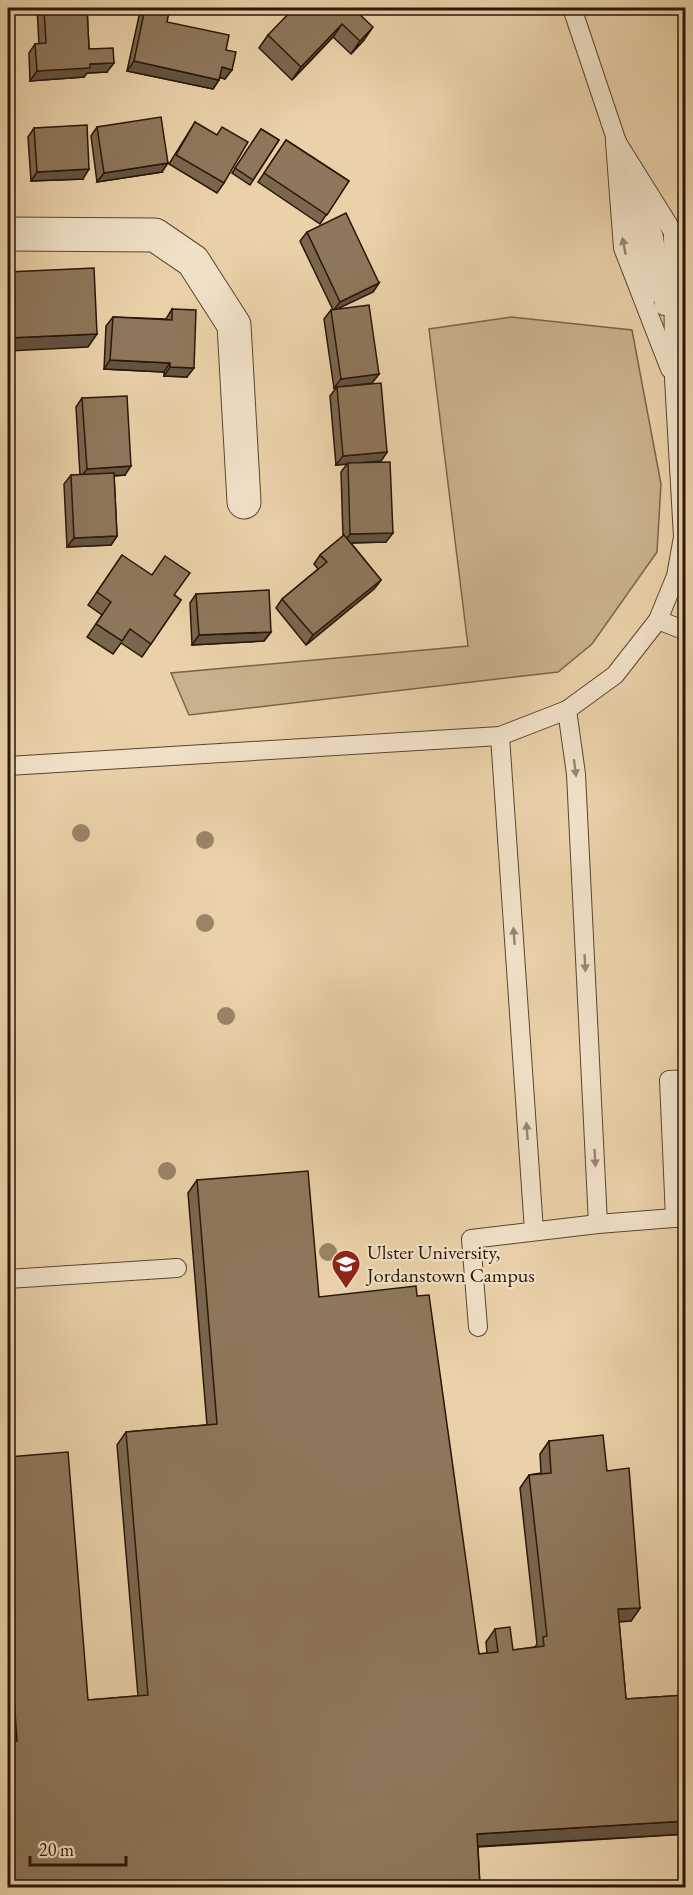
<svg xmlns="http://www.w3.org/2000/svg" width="693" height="1895" font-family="'EB Garamond',serif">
	<rect width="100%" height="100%" fill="#ead1a9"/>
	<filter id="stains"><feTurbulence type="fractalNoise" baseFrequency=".00333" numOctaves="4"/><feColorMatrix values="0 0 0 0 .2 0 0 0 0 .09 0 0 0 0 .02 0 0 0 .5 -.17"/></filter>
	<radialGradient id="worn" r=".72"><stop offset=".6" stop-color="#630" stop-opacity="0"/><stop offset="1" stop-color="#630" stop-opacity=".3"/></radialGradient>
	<polygon fill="#c9b18d" stroke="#7a644a" stroke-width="1.5" points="511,317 632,330 661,484 657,552 592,644 558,672 189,715 171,673 468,646 429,329"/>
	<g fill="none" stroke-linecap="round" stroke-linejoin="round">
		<g stroke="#5a452f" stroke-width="20">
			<g id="lane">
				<polyline points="572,8 619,148"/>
				<polyline points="615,142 623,248 670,369"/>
				<polyline points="632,182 654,237 664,306"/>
				<polyline points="629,204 651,293"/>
				<polyline points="658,620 686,631"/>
				<polyline points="567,710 576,774 598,1224"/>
				<polyline points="500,736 534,1231"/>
				<polyline points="8,766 500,736 567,710 615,675 658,620 676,576 683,537 674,379 673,232 615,139"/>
				<polyline points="675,1218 669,1080 686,1079"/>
				<polyline points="8,1279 177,1268"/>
				<polyline points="478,1327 471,1239 598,1224 686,1217"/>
			</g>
		</g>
		<g stroke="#5a452f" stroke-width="35">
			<polyline id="street" points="8,234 155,235 193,261 234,325 244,502"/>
		</g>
		<use href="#lane" stroke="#f1e1c7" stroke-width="18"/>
		<use href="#street" stroke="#f1e1c7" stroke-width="33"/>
	</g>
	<g fill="#9b8365">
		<circle cx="81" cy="833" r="9"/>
		<circle cx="205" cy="840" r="9"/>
		<circle cx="205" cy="923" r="9"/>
		<circle cx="226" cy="1016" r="9"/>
		<circle cx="167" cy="1171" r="9"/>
		<circle cx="328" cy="1252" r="9"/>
	</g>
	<g fill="#7a664e" stroke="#2a1606" stroke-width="1.5">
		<polygon points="37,8 87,8 89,49 107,72 87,73 84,77 30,81 29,53 35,44 39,44"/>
		<polygon points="145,8 167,22 225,79 220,77 219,80 213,89 127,71 139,16"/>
		<polygon points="358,8 356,11 364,40 351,54 333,37 292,80 259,48 268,35"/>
		<polygon points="195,122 224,183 217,193 169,164"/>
		<polygon points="97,127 162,172 97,182 91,136"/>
		<polygon points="34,128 83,179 31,181 28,137"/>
		<polygon points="261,129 279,140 250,185 232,173"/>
		<polygon points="286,140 349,181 320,224 258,182"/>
		<polygon points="307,232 379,283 373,292 336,309 379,374 372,383 350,386 387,452 381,461 361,463 386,542 351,543 381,580 374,589 306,645 276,608 282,599 318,569 314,564 320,555 343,536 341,472 347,464 336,465 330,396 336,388 334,388 324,319 331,310 333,310 300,241"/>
		<polygon points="172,309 187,377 164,376 164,372 104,369 106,326 113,317 166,319"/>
		<polygon points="82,398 125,475 114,476 117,536 111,545 67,547 64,484 71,475 80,475 76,407"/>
		<polygon points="122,555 181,600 142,657 121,643 113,654 87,637 102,615 88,605"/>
		<polygon points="196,594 271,632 264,641 192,645 190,603"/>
		<polygon points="197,1180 319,1297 417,1296 479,1654 487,1653 486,1642 495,1629 513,1650 535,1647 537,1644 520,1488 529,1475 541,1473 540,1454 549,1441 607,1471 640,1608 631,1621 619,1622 626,1699 686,1695 686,1834 478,1847 480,1887 8,1887 8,1457 88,1700 138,1696 117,1445 126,1432 207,1425 188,1193"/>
	</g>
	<g fill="#635340" stroke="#2a1606" stroke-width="1.5">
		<polygon points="342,24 333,37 292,80 301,67"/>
		<polygon points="373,27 364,40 351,54 360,41"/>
		<polygon points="134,61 219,80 213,89 127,71"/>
		<polygon points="114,63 107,72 87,73 84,77 30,81 37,71 90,64"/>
		<polygon points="222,67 232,70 225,79 216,76"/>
		<polygon points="168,163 162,172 97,182 104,173"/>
		<polygon points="89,169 83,179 31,181 37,172"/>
		<polygon points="379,283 373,292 333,311 340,302"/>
		<polygon points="97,334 88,347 8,351 8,338"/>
		<polygon points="110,360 170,363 164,372 104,369"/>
		<polygon points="170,367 194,368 187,377 164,376"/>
		<polygon points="379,374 372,383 334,388 341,379"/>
		<polygon points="387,452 381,461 336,465 343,456"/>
		<polygon points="131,466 125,475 80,478 87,469"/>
		<polygon points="393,533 386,542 344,543 350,534"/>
		<polygon points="117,536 111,545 67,547 74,538"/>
		<polygon points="381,580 374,589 306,645 313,635"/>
		<polygon points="271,632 264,641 192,645 199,635"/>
		<polygon points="640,1608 631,1621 609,1622 618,1609"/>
		<polygon points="686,1821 686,1834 468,1847 477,1834"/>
	</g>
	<g fill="#8e775b" stroke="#2a1606" stroke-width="1.5">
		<polygon points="44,8 87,8 89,49 113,48 114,63 90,64 90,68 37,71 35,44 46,43"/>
		<polygon points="145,8 169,12 167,22 229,35 226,50 236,52 232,70 222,67 219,80 134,61"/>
		<polygon points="294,8 358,8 355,10 373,27 360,41 342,24 301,67 268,35"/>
		<polygon points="161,117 168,163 104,173 97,127"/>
		<polygon points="195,122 217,135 222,127 248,142 224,183 176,155"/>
		<polygon points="87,125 89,169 37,172 34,128"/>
		<polygon points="261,129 279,140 253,180 235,168"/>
		<polygon points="286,140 349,181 327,215 264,173"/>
		<polygon points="346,213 379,283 340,302 307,232"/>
		<polygon points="94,268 97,334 8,338 8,272"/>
		<polygon points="369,305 379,374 341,379 331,310"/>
		<polygon points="172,309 196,310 194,368 170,367 170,363 110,360 113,317 172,320"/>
		<polygon points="381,383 387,452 343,456 337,387"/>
		<polygon points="127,396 131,466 87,469 82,398"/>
		<polygon points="390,462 393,533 350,534 348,463"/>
		<polygon points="114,473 117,536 74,538 71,475"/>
		<polygon points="344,535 381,580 313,635 282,599 327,562 320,555"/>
		<polygon points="122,555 152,575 165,556 190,573 174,595 181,600 151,644 130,629 122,641 96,624 111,602 97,592"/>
		<polygon points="269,590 271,632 199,635 196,594"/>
		<polygon points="308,1171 319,1297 416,1286 417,1296 429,1295 479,1654 498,1652 495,1629 510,1627 513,1650 544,1646 543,1637 547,1636 529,1475 551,1473 549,1441 603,1435 607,1471 629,1468 640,1608 618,1609 626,1699 686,1695 686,1821 477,1834 480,1887 10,1887 8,1852 8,1742 17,1741 8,1613 8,1457 68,1452 88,1700 148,1695 126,1432 217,1424 197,1180"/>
	</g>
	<defs><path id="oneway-solid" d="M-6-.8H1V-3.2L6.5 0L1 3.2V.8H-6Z" transform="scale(1.5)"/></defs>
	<g fill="#978670">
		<use href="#oneway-solid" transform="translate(624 246) rotate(-101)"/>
		<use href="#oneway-solid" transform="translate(575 768) rotate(83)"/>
		<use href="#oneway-solid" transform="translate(514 936) rotate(-94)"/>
		<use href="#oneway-solid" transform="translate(585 963) rotate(87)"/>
		<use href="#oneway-solid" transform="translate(527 1131) rotate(-94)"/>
		<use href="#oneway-solid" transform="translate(595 1158) rotate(87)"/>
	</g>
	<defs>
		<g id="university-pin" transform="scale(1.5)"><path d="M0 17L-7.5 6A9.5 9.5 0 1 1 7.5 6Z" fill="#8f2418" stroke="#f1e1c7"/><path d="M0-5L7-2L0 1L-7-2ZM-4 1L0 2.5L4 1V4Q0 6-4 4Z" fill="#fff"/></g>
	</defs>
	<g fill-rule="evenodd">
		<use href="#university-pin" x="346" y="1264"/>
	</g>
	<g text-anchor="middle" stroke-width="4.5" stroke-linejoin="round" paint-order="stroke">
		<g font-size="20" fill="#2a1606" stroke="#f1e1c7" text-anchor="start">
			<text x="367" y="1259">Ulster University,<tspan x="367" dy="23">Jordanstown Campus</tspan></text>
		</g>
	</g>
	<rect width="693" height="1895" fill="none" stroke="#ead1a9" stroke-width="30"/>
	<rect x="9" y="9" width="675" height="1877" fill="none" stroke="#2a1606" stroke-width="3"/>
	<rect x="15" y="15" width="663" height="1865" fill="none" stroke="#2a1606" stroke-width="1.5"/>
	<path d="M30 1856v9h96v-9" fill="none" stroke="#2a1606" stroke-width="3"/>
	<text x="39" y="1856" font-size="18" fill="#2a1606" stroke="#f1e1c7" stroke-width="4.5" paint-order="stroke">20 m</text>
	<rect width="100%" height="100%" filter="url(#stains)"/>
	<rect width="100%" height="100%" fill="url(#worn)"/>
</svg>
